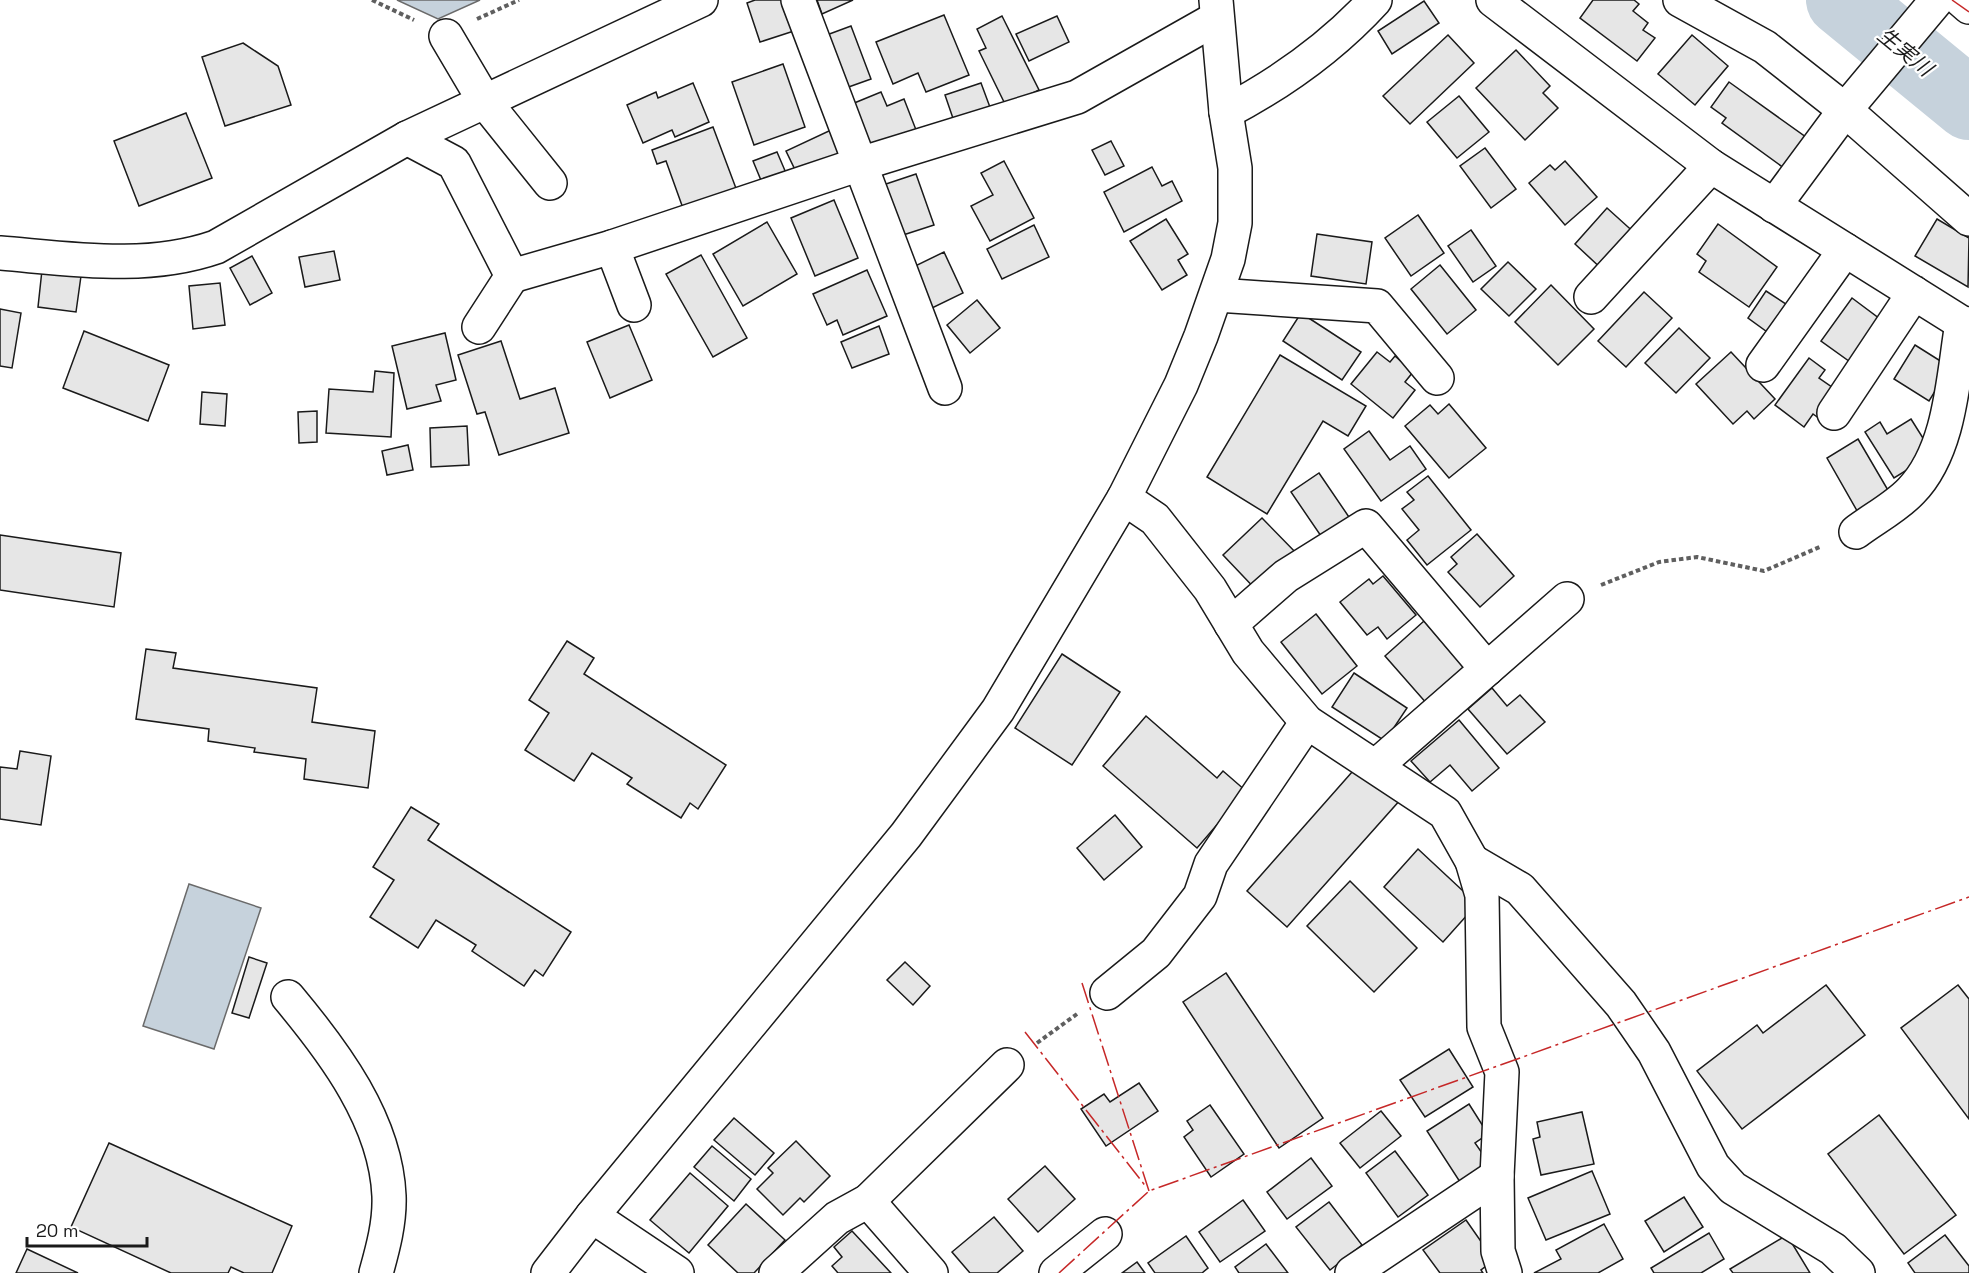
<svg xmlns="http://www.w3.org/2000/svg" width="1969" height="1273" font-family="'Space Grotesk','Noto Sans JP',sans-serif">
	<rect width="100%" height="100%" fill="#fff"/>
	<g fill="#c6d2dc" stroke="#6a6a6a" stroke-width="1.5">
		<polygon points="397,0 480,0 438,19"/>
		<polygon points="189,884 261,908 214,1049 143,1026"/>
	</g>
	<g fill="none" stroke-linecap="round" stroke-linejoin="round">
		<polyline stroke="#c6d2dc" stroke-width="72" points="1842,0 1969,104"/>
	</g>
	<g fill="#e6e6e6" stroke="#1a1a1a" stroke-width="1.5">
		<polygon points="755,0 788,0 797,30 760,42 747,3"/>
		<polygon points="817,0 853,0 822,14"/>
		<polygon points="1593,0 1634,0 1639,4 1633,11 1648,23 1643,30 1655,38 1637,61 1580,18"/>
		<polygon points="1424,1 1439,23 1392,54 1378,31"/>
		<polygon points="944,15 969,75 926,92 918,73 893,84 876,42"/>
		<polygon points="1002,16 1039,90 1006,106 979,51 986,48 977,29"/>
		<polygon points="1057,16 1069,42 1029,61 1016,34"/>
		<polygon points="851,26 871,79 843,89 824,36"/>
		<polygon points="1448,35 1474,63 1410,124 1383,96"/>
		<polygon points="1692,35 1728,66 1695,105 1658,74"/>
		<polygon points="243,43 278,66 291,105 225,126 202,57"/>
		<polygon points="1516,50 1550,86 1543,93 1558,108 1525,140 1476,88"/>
		<polygon points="783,64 805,127 754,145 732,82"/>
		<polygon points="1729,82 1810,140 1788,171 1722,123 1726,118 1711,107"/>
		<polygon points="693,83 709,122 675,137 672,130 643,143 627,105 656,92 658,98"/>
		<polygon points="981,83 994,118 957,130 945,95"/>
		<polygon points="881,92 887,106 904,99 918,135 868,156 847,106"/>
		<polygon points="1459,96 1489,132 1457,158 1427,122"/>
		<polygon points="186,113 212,178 139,206 114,141"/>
		<polygon points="713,127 737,191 684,211 666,161 657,164 652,150"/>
		<polygon points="831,130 845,160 800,180 786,151"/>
		<polygon points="1111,141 1124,166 1105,175 1092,150"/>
		<polygon points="1485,148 1516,189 1491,208 1460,166"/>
		<polygon points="777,152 789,180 765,190 753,161"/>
		<polygon points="1004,161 1034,218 990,241 971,206 993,195 981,173"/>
		<polygon points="1565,161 1597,197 1565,225 1529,183 1550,165 1555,170"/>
		<polygon points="1152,167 1162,186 1172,181 1182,201 1124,232 1104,192"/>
		<polygon points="916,174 934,225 900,236 883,185"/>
		<polygon points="834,200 858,258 815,276 791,218"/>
		<polygon points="1607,208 1638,236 1605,272 1575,244"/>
		<polygon points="1418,215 1444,253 1411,276 1385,238"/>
		<polygon points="1166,219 1188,254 1178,260 1187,275 1162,290 1130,241"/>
		<polygon points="1937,219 1969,238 1968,287 1915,256"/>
		<polygon points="767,222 797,274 743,306 713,254"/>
		<polygon points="1718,224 1777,267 1749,307 1699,272 1706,261 1697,254"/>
		<polygon points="1034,225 1049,257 1002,279 987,249"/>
		<polygon points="1471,230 1496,266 1473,282 1448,246"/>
		<polygon points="1317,234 1372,242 1366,284 1311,276"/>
		<polygon points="334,251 340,280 305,287 299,257"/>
		<polygon points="944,252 963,293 930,309 911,268"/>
		<polygon points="701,255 747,338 713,357 666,274"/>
		<polygon points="252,256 272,293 250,305 230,268"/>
		<polygon points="1508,262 1536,289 1509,316 1481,289"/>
		<polygon points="1440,265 1476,310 1447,334 1411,289"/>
		<polygon points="42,270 81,276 76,312 38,307"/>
		<polygon points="867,270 887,316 843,335 837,320 827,325 813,294"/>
		<polygon points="220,283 225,325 193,329 189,286"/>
		<polygon points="1551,285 1594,329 1558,365 1515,322"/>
		<polygon points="1766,291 1789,306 1770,334 1748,318"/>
		<polygon points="1644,292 1672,318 1626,367 1598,341"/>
		<polygon points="1852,298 1884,322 1853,364 1821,341"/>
		<polygon points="977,300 1000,328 970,353 947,325"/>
		<polygon points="0,309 21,313 12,368 0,366"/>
		<polygon points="1301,313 1361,352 1342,380 1283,341"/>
		<polygon points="629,325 652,380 610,398 587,342"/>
		<polygon points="879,326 889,354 852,368 841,342"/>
		<polygon points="1679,328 1710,358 1676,393 1645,363"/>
		<polygon points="84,331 169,365 148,421 63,388"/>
		<polygon points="445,333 456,380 436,385 441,401 407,409 392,346"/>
		<polygon points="501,341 520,399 555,388 569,433 499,455 485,412 477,414 458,355"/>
		<polygon points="1915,345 1950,367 1929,401 1894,379"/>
		<polygon points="1377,352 1390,362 1395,356 1413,372 1405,382 1415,390 1393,418 1351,384"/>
		<polygon points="1731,352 1775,399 1754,419 1747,411 1733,424 1696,384"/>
		<polygon points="1280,355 1366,406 1348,436 1323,421 1267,514 1207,477"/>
		<polygon points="1809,358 1825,370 1819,378 1839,392 1820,419 1813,414 1804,427 1775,405"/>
		<polygon points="375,371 394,373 391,437 326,433 329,389 373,392"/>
		<polygon points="202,392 227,394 225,426 200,424"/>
		<polygon points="1449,404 1486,448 1449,478 1405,426 1430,405 1438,414"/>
		<polygon points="317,411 317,442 299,443 298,412"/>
		<polygon points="1911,419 1933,454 1894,478 1865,432 1880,422 1887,434"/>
		<polygon points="467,426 469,465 431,467 430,428"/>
		<polygon points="1369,431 1390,460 1410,446 1426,469 1381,501 1344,449"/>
		<polygon points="1858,439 1892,497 1860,516 1827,458"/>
		<polygon points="408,445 413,470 387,475 382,451"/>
		<polygon points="1319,473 1351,520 1323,539 1291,492"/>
		<polygon points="1428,476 1471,530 1427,565 1407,540 1419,530 1402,509 1414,500 1407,492"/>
		<polygon points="1262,518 1300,557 1261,595 1223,555"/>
		<polygon points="1477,534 1514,576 1480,607 1448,572 1457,564 1451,557"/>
		<polygon points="0,535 121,553 114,607 0,590"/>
		<polygon points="1383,576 1416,615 1387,639 1378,627 1367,635 1340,602 1369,579 1373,584"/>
		<polygon points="1316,614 1357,666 1322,694 1281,642"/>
		<polygon points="1424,621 1467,671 1428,705 1385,656"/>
		<polygon points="567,641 594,658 584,674 726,765 698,809 690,803 681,818 627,784 632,778 592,753 574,781 525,750 549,713 529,700"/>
		<polygon points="146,649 176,653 173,668 317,688 312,722 375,731 368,788 304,779 306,759 254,752 255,748 208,741 209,729 136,719"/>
		<polygon points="1062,654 1120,692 1072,765 1015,728"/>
		<polygon points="1354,673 1407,708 1385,741 1332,707"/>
		<polygon points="1492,688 1507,706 1520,695 1545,722 1507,754 1468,709"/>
		<polygon points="1146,716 1217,778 1223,771 1246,791 1197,848 1103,766"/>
		<polygon points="1459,720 1499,768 1472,791 1450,765 1430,782 1411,761"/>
		<polygon points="20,751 51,756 41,825 0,819 0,767 17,769"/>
		<polygon points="1360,763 1401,799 1287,927 1247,891"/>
		<polygon points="411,807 439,824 428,840 571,932 543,976 535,970 524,986 472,951 476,945 436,920 418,948 370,917 394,880 373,867"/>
		<polygon points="1115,815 1142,847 1104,880 1077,848"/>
		<polygon points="1418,849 1477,904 1443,942 1384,887"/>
		<polygon points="1350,881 1417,948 1374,992 1307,926"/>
		<polygon points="249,957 267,963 249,1018 232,1013"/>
		<polygon points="905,962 930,986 913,1005 887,980"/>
		<polygon points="1226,973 1323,1118 1279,1148 1183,1002"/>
		<polygon points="1826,985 1865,1035 1742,1129 1697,1071 1757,1025 1763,1033"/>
		<polygon points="1958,985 1969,999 1969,1119 1901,1028"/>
		<polygon points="1449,1049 1473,1087 1425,1117 1400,1080"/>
		<polygon points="1139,1083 1158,1111 1106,1146 1081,1109 1104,1094 1110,1102"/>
		<polygon points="1469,1104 1488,1134 1475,1143 1489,1163 1460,1182 1427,1131"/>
		<polygon points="1210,1105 1244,1154 1211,1177 1184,1137 1193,1130 1187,1121"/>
		<polygon points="1381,1111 1401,1136 1360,1168 1340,1143"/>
		<polygon points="1582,1112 1594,1164 1541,1175 1533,1139 1540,1137 1537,1122"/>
		<polygon points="1879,1115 1956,1215 1904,1254 1828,1154"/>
		<polygon points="734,1118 774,1153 755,1175 714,1140"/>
		<polygon points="796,1141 830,1176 804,1202 800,1198 783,1215 757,1189 773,1173 768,1168"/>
		<polygon points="109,1143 292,1226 272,1273 244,1273 231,1267 228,1273 171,1273 71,1227"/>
		<polygon points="712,1146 751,1179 734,1201 694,1167"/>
		<polygon points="1395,1151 1428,1195 1398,1217 1366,1173"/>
		<polygon points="1311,1158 1332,1186 1287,1219 1267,1192"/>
		<polygon points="1045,1166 1075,1199 1038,1232 1008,1199"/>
		<polygon points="1592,1171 1610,1214 1546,1240 1528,1198"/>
		<polygon points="690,1173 728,1206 689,1253 650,1220"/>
		<polygon points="1684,1197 1703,1227 1664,1252 1645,1221"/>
		<polygon points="1243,1200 1265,1231 1220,1262 1199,1232"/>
		<polygon points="1329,1202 1362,1245 1330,1270 1296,1227"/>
		<polygon points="746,1204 785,1240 754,1273 738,1273 708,1245"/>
		<polygon points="994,1217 1023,1251 997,1273 970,1273 952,1252"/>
		<polygon points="1466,1220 1494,1260 1481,1270 1483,1273 1440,1273 1423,1250"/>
		<polygon points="1604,1224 1623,1259 1598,1273 1534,1273 1561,1259 1556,1250"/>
		<polygon points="852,1231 891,1273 838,1273 832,1266 842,1257 834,1247"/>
		<polygon points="1709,1233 1724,1259 1701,1273 1654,1273 1651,1268"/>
		<polygon points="1787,1235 1810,1273 1733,1273 1730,1269"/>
		<polygon points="1945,1235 1969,1266 1969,1273 1915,1273 1908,1263"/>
		<polygon points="1186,1236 1208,1268 1202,1273 1155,1273 1148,1263"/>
		<polygon points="1266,1244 1288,1273 1239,1273 1235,1267"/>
		<polygon points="27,1249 78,1273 16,1273"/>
		<polygon points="1137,1262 1145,1273 1122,1273"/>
	</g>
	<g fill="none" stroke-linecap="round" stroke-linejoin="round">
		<g stroke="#1a1a1a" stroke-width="36">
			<g id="minor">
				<polyline points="798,0 945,388"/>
				<polyline points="1493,0 1711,166 1962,323 1969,324"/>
				<polyline points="1680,0 1765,47 1845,110 1969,219"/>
				<polyline points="1961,0 1969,7"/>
				<polyline points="446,36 485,102 550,183"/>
				<path d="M1226,112C1281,83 1333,46 1375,0"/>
				<polyline points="407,138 454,163 512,276 479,327"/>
				<polyline points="1774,206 1845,110 1937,0"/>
				<polyline points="612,247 634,305"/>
				<path d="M0,253C72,259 147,271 216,247L407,138L701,0"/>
				<polyline points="512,276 612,247 860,164 1077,97 1217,18"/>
				<polyline points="1217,295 1377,306 1437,378"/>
				<polyline points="1591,297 1711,166"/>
				<polyline points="1763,365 1845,250"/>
				<polyline points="1834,413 1914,293"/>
				<polyline points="1124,498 1155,519 1210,589 1248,652 1307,722 1445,813 1472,861 1482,895 1484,1027 1502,1072 1497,1176 1498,1251 1505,1273"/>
				<path d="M1856,532C1873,519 1896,507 1911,491C1951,450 1953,377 1962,323"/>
				<polyline points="1231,624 1286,576 1366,526 1487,669"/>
				<polyline points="1376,766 1567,599"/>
				<polyline points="1472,861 1520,889 1621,1004 1654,1052 1713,1166 1733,1188 1833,1249 1858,1273"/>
				<polyline points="1107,993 1156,953 1200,896 1211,864 1307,722"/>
				<path d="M288,997C334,1052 386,1121 389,1196C390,1222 383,1248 376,1273"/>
				<polyline points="868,1201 931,1273"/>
				<polyline points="592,1216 677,1273"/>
				<polyline points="548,1273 592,1216 906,835 998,710 1124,498 1181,385 1201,336 1228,259 1235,223 1235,168 1226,112 1216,0"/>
				<polyline points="776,1273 837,1218 868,1201 1007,1065"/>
				<polyline points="1056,1273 1105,1234"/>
				<polyline points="1352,1273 1497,1176"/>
			</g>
		</g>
		<g stroke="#5f5f5f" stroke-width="4" stroke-dasharray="4.5 3" stroke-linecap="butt">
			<polyline points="372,0 414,20"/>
			<polyline points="477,19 519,0"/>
			<polyline points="1601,585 1659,562 1697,557 1764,571 1822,546"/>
			<polyline points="1037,1043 1077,1014"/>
		</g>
		<use href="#minor" stroke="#fff" stroke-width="33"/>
		<g stroke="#c62828" stroke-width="1.5" stroke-dasharray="21 4.5 3 4.5" stroke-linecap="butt">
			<polyline points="1952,0 1969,12"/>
			<polyline points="1082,983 1149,1191"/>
			<polyline points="1025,1032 1147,1188"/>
			<polyline points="1059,1273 1149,1191 1969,897"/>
		</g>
	</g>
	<g text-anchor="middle" stroke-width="4.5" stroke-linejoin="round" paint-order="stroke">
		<g font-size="21" font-style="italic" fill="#1a1a1a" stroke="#fff">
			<text transform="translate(1905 52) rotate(39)" y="7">生実川</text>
		</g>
	</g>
	<path d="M27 1237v9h120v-9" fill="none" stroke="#1a1a1a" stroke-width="3"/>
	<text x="36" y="1237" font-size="18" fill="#1a1a1a" stroke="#ffffff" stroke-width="4.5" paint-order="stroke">20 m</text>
</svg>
